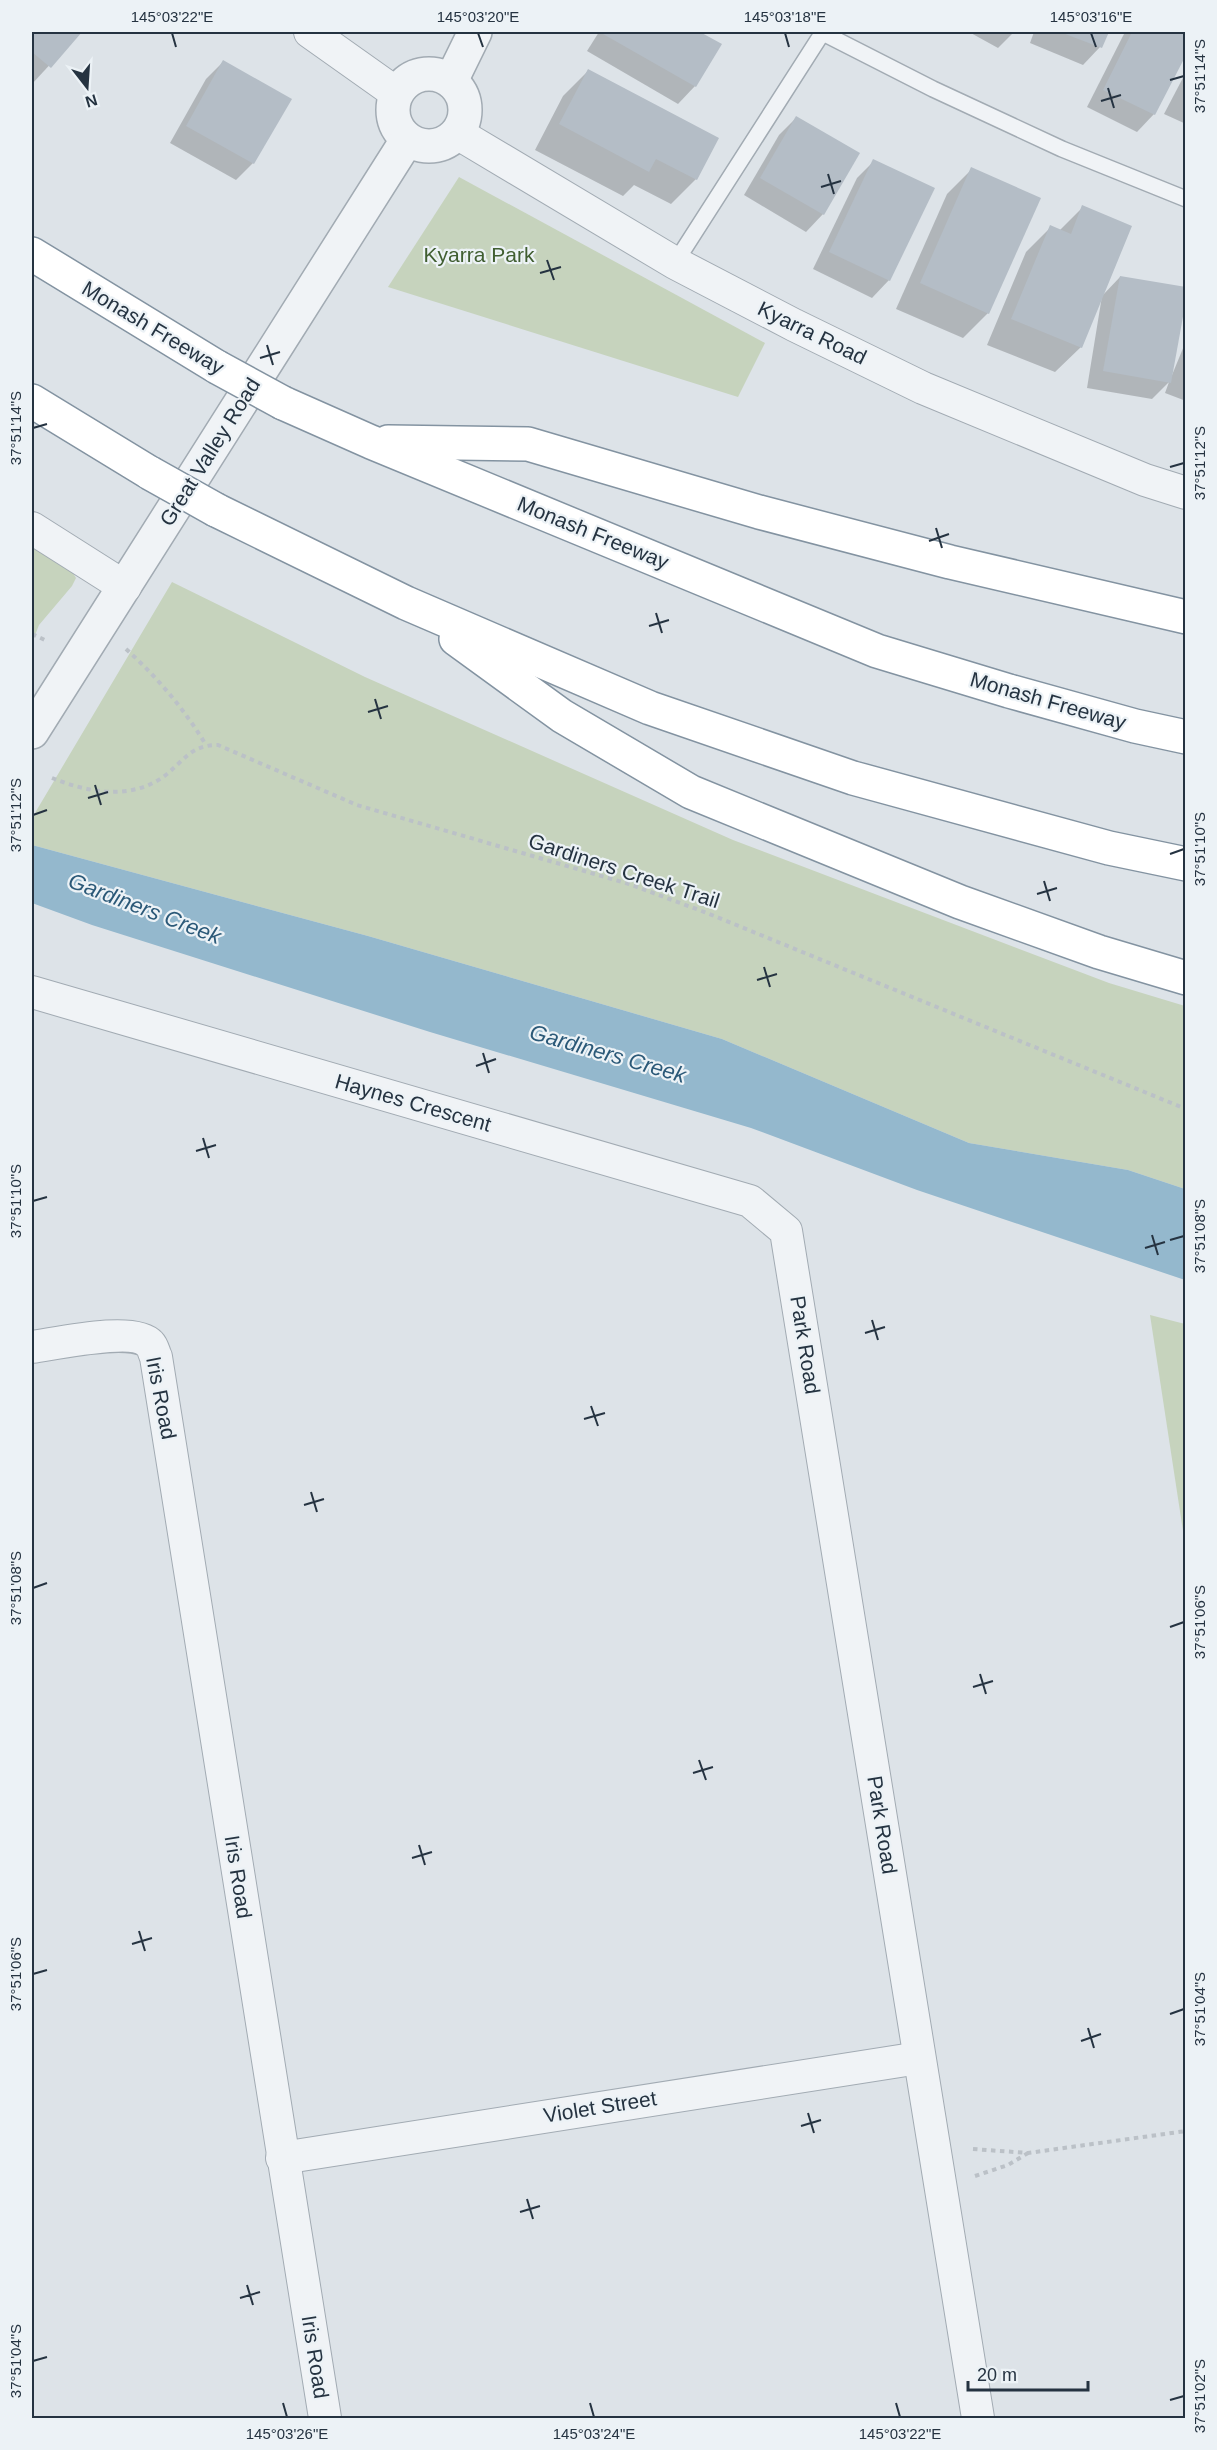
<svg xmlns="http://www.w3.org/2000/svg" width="1217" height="2450" font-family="Arial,sans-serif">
	<rect width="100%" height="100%" fill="#dde3e8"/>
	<g fill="#c6d3bd">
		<polygon points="459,177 765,343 738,397 388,287"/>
		<polygon points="32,540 73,573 76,578 72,586 39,625 32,643"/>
		<polygon points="172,582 365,677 733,840 1109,983 1185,1006 1185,1189 1128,1170 969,1143 722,1039 368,936 32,845 32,818"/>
		<polygon points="1150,1315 1185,1324 1185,1544"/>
	</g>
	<polygon fill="#94b8cd" points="32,845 368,936 722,1039 969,1143 1128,1170 1185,1189 1185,1280 917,1190 751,1128 430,1032 92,925 32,903"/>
	<g fill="#0003">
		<polygon points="32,32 80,32 32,84"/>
		<polygon points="599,32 697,32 720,45 695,86 678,104 587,51"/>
		<polygon points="969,32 1014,32 998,48"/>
		<polygon points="1034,32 1107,32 1100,47 1083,65 1030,43"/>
		<polygon points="1125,32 1186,32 1186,52 1154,114 1137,132 1087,107"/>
		<polygon points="223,62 253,163 236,180 170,143 206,79"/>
		<polygon points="588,71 696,179 671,204 634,185 623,196 535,150 563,96"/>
		<polygon points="1186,72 1186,124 1164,114"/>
		<polygon points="796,118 858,153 823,214 806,232 744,195 779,135"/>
		<polygon points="874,161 889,280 872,298 813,269 857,178"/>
		<polygon points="972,169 988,313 963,338 896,309 947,194"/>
		<polygon points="1083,207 1081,347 1055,372 987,345 1026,252 1051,227 1059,231"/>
		<polygon points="1120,277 1172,375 1186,341 1186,401 1165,393 1169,382 1152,399 1087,388 1102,296"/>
	</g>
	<g fill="#b4bdc6">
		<polygon points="32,32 82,32 51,68 32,52"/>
		<polygon points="605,32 700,32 722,44 696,87 603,34"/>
		<polygon points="1060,32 1109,32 1102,48"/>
		<polygon points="1132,32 1186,32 1186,55 1155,115 1103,90"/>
		<polygon points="223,60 292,99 254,164 186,126"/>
		<polygon points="588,69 719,138 697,180 656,159 649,172 559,124"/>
		<polygon points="796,116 860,153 824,215 760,178"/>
		<polygon points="873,159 935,188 890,281 829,252"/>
		<polygon points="971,167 1041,198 989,314 920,283"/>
		<polygon points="1082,205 1132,226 1082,348 1011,319 1050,225 1071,234"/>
		<polygon points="1120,276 1186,287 1186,300 1171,383 1103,371"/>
	</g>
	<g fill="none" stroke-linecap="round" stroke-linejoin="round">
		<g stroke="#a2abb3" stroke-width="18">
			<g id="service">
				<polyline points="823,33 933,89 1062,149 1186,199"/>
				<polyline points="675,263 823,32"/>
			</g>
		</g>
		<g stroke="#a2abb3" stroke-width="34">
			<g id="minor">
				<polyline points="310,32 396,93"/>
				<polyline points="457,133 675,263 794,325 923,388 1145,480 1186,493"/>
				<polyline points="32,528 125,587"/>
				<polyline points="32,992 750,1201 786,1231 978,2418"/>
				<path d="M32,1347C55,1344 134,1326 150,1344C153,1347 154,1353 156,1357L325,2418"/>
				<polyline points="282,2158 919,2058"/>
			</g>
		</g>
		<g stroke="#a2abb3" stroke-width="36">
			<g id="tertiary">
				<circle cx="429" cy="110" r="36"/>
				<polyline points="451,81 475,32"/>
				<polyline points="32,732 407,140"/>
			</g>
		</g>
		<g stroke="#8393a1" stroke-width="36">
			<g id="motorway">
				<polyline points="32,254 217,367"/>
				<polyline points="32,401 150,473"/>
				<polyline points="283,403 371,442 877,651 1009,691 1135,726 1186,737"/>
				<polyline points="388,442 528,444 759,512 950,562 1186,617"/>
				<polyline points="216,510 406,603 650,708 853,778 1109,848 1186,864"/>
				<polyline points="456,639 562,716 691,792 960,902 1099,952 1186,978"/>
			</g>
		</g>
		<g stroke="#bbc1c7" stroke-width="4" stroke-dasharray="4.5 4.5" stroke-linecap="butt">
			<polyline points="32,634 47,641"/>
			<path d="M126,649C157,677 185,710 206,745"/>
			<path d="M52,778C89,793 133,801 167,774C185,759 192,745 218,745L357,805L629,884L707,913L1186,1109"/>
			<polyline points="973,2149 1028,2153 1186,2131"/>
			<polyline points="975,2176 1008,2165 1028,2153"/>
		</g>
		<use href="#service" stroke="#f0f3f6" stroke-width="15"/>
		<use href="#minor" stroke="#f0f3f6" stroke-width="32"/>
		<use href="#tertiary" stroke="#f0f3f6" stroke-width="33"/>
		<use href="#motorway" stroke="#fff" stroke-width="33"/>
		<g stroke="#8393a1" stroke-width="36" stroke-linecap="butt">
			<g id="motorway-bridge">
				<polyline points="217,367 283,403"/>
				<polyline points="150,473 216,510"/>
			</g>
		</g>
		<use href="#motorway-bridge" stroke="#fff" stroke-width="33"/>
	</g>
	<path fill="none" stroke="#253341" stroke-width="2" d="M172,33L176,47M478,33L483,47M785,33L789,47M1091,33L1096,47M1170,80L1184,76M1108,88L1114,108M1101,101L1121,95M828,174L834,194M821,187L841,181M547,260L554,280M540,273L561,267M267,345L273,365M260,358L280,352M33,428L47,424M1170,467L1184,463M936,528L942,548M929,541L949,534M656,613L662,633M649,626L669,620M375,699L381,719M368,712L388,706M95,785L101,805M88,798L108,792M33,815L47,810M1170,854L1184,849M1044,881L1050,901M1037,894L1057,888M764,967L770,987M757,980L777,974M483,1053L489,1073M476,1066L496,1059M203,1138L209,1158M196,1151L216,1145M33,1201L47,1197M1152,1235L1158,1255M1170,1240L1184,1236M1145,1248L1165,1242M872,1320L878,1340M865,1333L885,1327M591,1406L598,1426M584,1419L605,1413M311,1492L317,1512M304,1505L324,1499M33,1588L47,1583M1170,1627L1184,1622M980,1674L986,1694M973,1687L993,1681M699,1760L706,1780M693,1773L713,1767M419,1845L425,1865M412,1858L432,1852M139,1931L145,1951M132,1944L152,1938M33,1974L47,1970M1170,2014L1184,2009M1088,2028L1094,2048M1081,2041L1101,2034M808,2113L814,2133M801,2126L821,2120M527,2199L533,2219M520,2212L540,2206M247,2285L253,2305M240,2298L260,2292M33,2361L47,2357M1170,2400L1184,2396M283,2403L287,2417M590,2403L594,2417M896,2403L900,2417"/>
	<g text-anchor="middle" stroke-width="4.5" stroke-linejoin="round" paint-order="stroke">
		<g font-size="21" fill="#405e31" stroke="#ecf2f6">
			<text x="479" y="262">Kyarra Park</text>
		</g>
		<g font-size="21" fill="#253341" stroke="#ecf2f6">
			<text transform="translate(153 328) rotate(31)" y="7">Monash Freeway</text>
			<text transform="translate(812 333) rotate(26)" y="7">Kyarra Road</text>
			<text transform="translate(210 452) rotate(-58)" y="7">Great Valley Road</text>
			<text transform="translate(593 533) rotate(22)" y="7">Monash Freeway</text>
			<text transform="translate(1048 701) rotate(16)" y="7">Monash Freeway</text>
			<text transform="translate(624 871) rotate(18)" y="7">Gardiners Creek Trail</text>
			<text transform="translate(413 1103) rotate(16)" y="7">Haynes Crescent</text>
			<text transform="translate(805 1345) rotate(81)" y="7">Park Road</text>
			<text transform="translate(161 1398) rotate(79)" y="7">Iris Road</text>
			<text transform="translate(882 1825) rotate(81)" y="7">Park Road</text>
			<text transform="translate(238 1877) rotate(81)" y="7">Iris Road</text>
			<text transform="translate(600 2107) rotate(-9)" y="7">Violet Street</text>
			<text transform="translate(315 2357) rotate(81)" y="7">Iris Road</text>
		</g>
		<g font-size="22" font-style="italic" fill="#2b5978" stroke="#ecf2f6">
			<text transform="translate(145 908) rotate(21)" y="8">Gardiners Creek</text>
			<text transform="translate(608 1053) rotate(16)" y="8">Gardiners Creek</text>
		</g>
	</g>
	<rect width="1217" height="2450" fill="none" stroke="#ecf2f6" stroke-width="66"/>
	<g transform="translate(87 87) rotate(163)" stroke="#ecf2f6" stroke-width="4.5" paint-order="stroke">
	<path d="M0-4.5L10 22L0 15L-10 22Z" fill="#253341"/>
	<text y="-9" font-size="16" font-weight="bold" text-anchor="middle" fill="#253341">N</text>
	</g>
	<path d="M968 2381v9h120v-9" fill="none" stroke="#253341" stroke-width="3"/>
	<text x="977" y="2381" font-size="18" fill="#253341" stroke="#ecf2f6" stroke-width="4.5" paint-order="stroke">20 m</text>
	<rect x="33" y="33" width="1151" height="2384" fill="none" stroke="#253341" stroke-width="2"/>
	<g font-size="15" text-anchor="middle" fill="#253341">
		<text x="172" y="22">145°03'22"E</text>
		<text x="478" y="22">145°03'20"E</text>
		<text x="785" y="22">145°03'18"E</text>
		<text x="1091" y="22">145°03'16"E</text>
		<text transform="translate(1200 76) rotate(-90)" y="5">37°51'14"S</text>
		<text transform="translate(16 428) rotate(-90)" y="5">37°51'14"S</text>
		<text transform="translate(1200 463) rotate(-90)" y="5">37°51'12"S</text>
		<text transform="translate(16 815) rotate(-90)" y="5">37°51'12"S</text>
		<text transform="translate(1200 849) rotate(-90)" y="5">37°51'10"S</text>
		<text transform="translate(16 1201) rotate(-90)" y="5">37°51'10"S</text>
		<text transform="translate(1200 1236) rotate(-90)" y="5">37°51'08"S</text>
		<text transform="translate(16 1588) rotate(-90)" y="5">37°51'08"S</text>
		<text transform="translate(1200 1622) rotate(-90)" y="5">37°51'06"S</text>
		<text transform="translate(16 1974) rotate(-90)" y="5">37°51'06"S</text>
		<text transform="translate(1200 2009) rotate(-90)" y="5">37°51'04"S</text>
		<text transform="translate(16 2361) rotate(-90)" y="5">37°51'04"S</text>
		<text transform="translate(1200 2396) rotate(-90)" y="5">37°51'02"S</text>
		<text x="287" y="2439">145°03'26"E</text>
		<text x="594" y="2439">145°03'24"E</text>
		<text x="900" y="2439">145°03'22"E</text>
	</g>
</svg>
